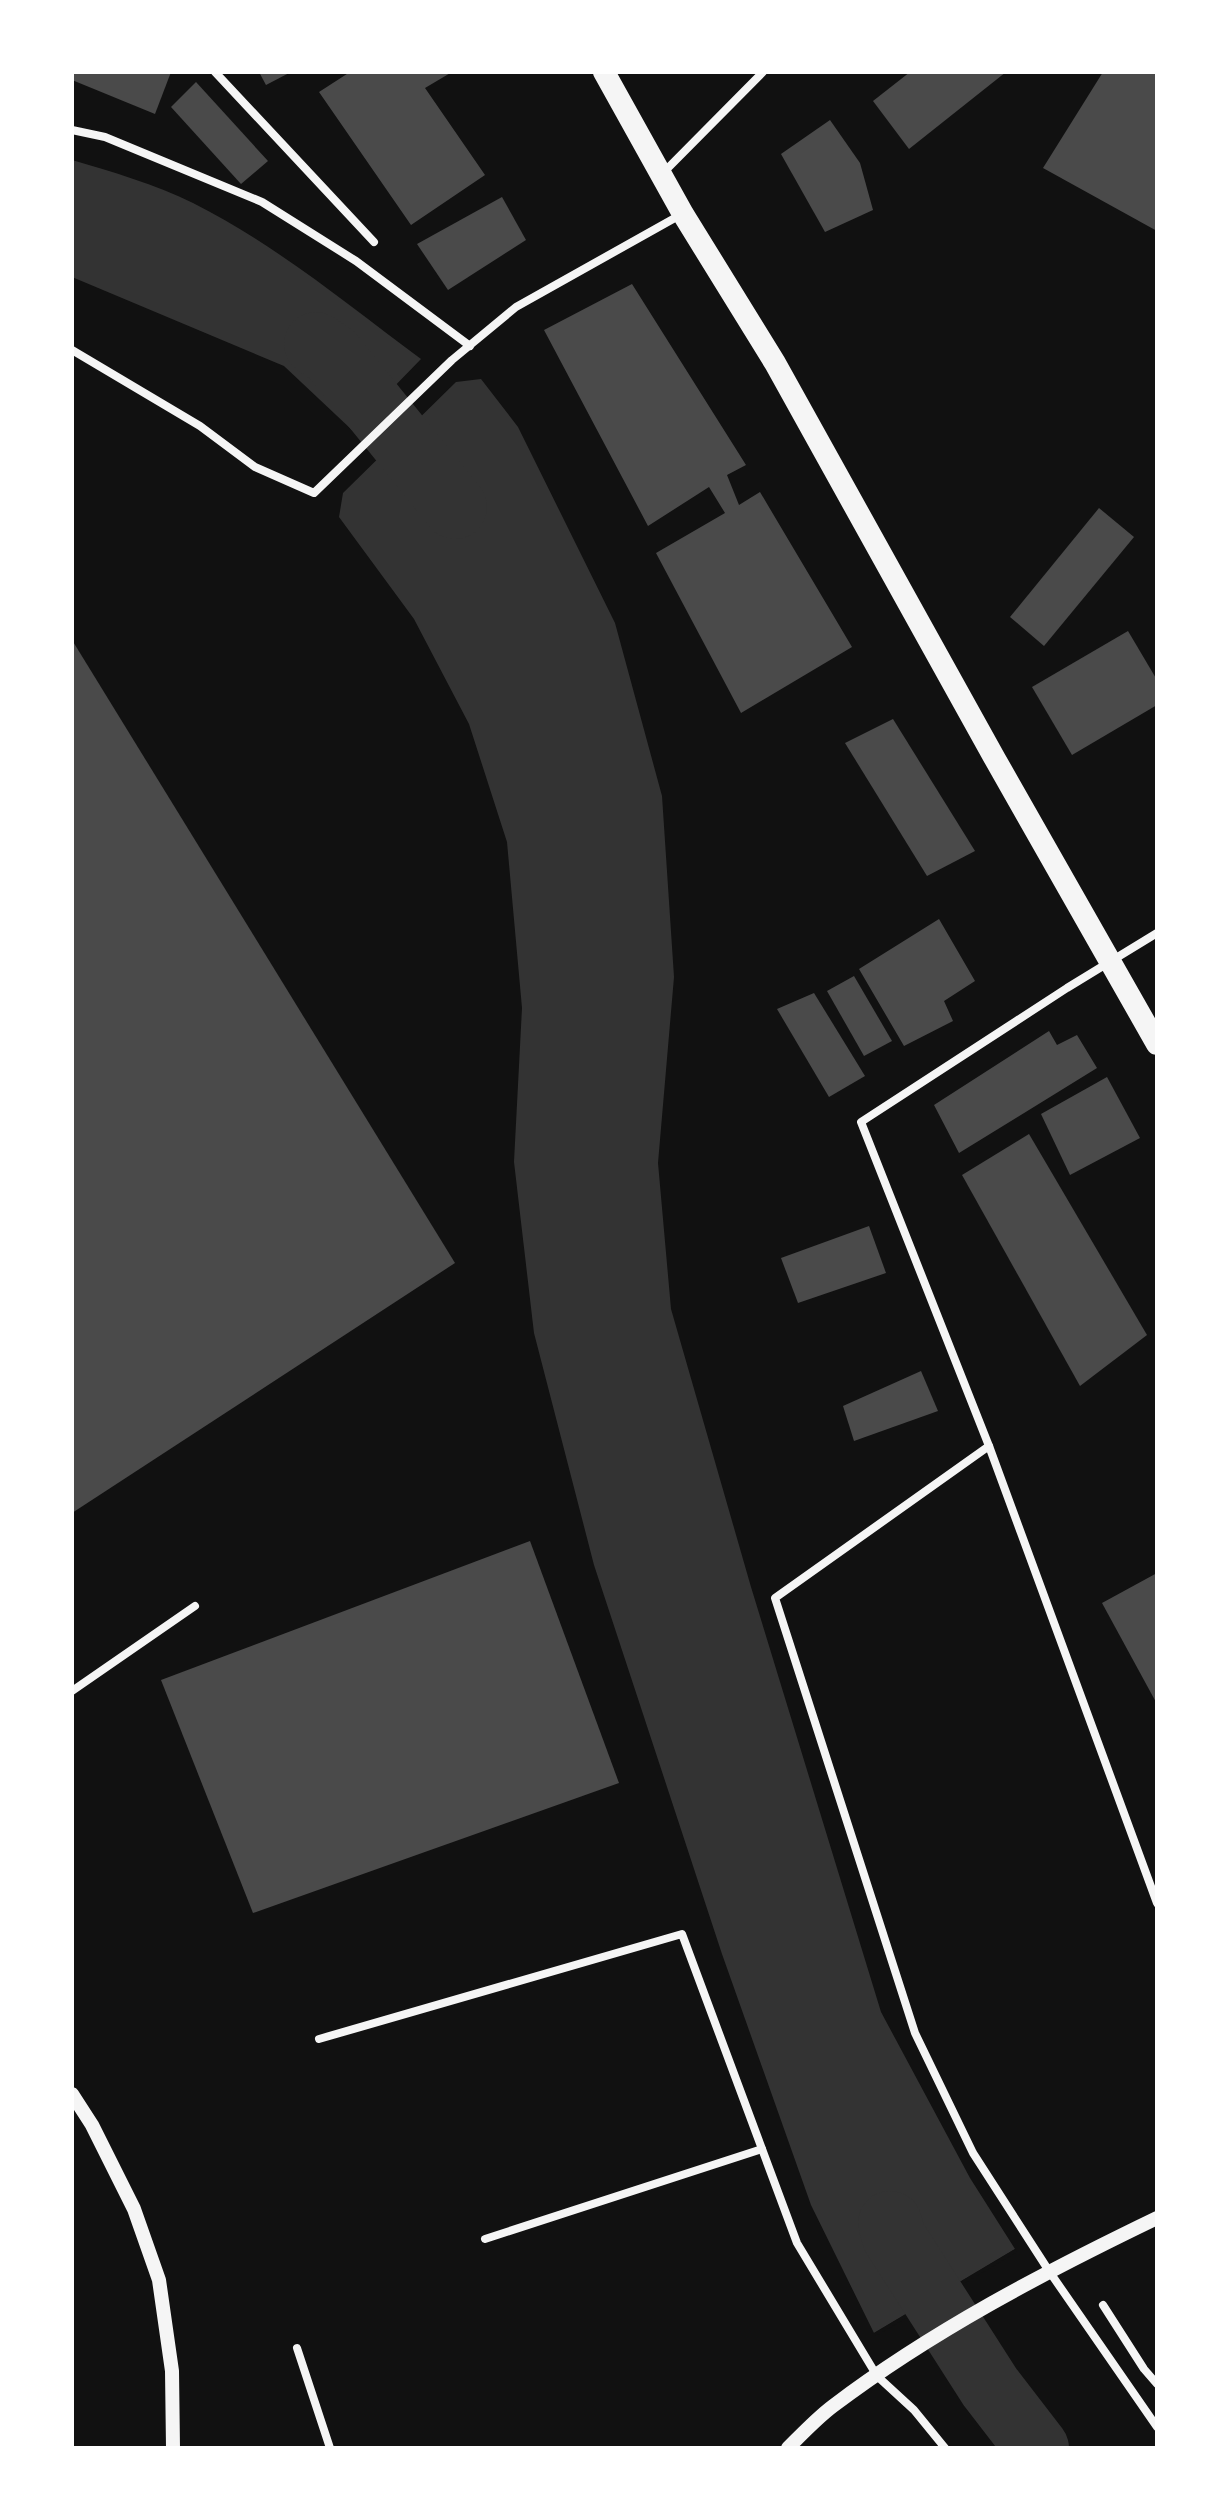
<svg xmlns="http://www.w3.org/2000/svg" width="1229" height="2520" font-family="'Alegreya Sans',sans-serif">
	<rect width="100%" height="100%" fill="#111"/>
	<g fill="#333">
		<path d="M72,160C112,172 155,184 193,203C276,245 347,304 421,359L352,430L284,366L72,277Z"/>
		<polygon points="481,379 518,427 615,623 662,796 674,977 658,1163 671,1309 751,1587 881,2012 970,2178 1015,2249 874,2333 811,2205 722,1954 594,1565 534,1333 514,1162 522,1008 507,842 469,724 414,619 339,517 343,493 456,382"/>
	</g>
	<polygon fill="#111" points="1015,2249 1017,2252 876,2336 874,2333"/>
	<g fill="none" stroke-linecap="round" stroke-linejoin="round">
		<g stroke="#333" stroke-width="64">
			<polyline points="316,344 332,355 455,507"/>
			<polyline points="890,2223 894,2237 990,2387 1037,2448"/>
		</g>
	</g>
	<g fill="#4a4a4a">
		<polygon points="72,72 171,72 155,114 72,80"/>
		<polygon points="259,72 291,72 266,85"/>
		<polygon points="350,72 452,72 425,88 485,175 411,225 319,92"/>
		<polygon points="910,72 1006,72 909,149 873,101"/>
		<polygon points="1103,72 1157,72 1157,231 1043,168"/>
		<polygon points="196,82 268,161 241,184 171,107"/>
		<polygon points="830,120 860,163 873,210 825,232 781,154"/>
		<polygon points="502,197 526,240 448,290 417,244"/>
		<polygon points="632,284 746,465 727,475 739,505 760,492 852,647 741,713 656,553 725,513 709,487 648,526 544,330"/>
		<polygon points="1099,508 1134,537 1044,646 1010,617"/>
		<polygon points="1128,631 1157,680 1157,705 1072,755 1032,687"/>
		<polygon points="72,640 455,1263 72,1513"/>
		<polygon points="893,719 975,851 927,876 845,743"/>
		<polygon points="939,919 975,981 944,1001 953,1021 904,1046 859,969"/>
		<polygon points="854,976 892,1041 864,1056 827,991"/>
		<polygon points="814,993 865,1076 829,1097 777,1009"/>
		<polygon points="1049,1031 1057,1045 1077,1035 1097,1068 959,1153 934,1105"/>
		<polygon points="1107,1077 1140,1138 1070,1175 1041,1114"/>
		<polygon points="1029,1134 1147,1335 1080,1386 962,1175"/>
		<polygon points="869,1226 886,1273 798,1303 781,1258"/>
		<polygon points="921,1371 938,1411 854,1441 843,1406"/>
		<polygon points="530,1541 619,1783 253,1913 161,1680"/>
		<polygon points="1157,1573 1157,1704 1102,1603"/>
	</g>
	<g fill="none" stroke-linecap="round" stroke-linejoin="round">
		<g stroke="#f5f5f5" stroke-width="8">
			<polyline points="215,72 374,242"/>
			<polyline points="72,130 105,137 262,202 356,261 470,346"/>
			<polyline points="662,174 763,72"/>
			<polyline points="72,350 200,426 255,467 314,493 452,360 516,307 682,214"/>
			<polyline points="1157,933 1067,988 861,1122 989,1446 1157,1903"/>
			<polyline points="989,1446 775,1598 915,2033 973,2153 1049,2271 1157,2427"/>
			<polyline points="72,1691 195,1606"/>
			<polyline points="319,2039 682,1934 797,2243 877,2376 914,2410 945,2448"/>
			<polyline points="485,2239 762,2149"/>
			<polyline points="1103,2305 1144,2369 1157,2384"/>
			<polyline points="297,2348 330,2448"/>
		</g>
		<g stroke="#f5f5f5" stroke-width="14">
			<polyline points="72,2094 92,2125 134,2209 159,2280 172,2371 173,2448"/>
			<path d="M788,2448C802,2434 817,2418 833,2406C932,2331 1045,2272 1157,2218"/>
		</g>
		<polyline stroke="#f5f5f5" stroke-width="22" points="604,72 683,214 775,363 995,759 1157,1044"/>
	</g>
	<rect width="1229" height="2520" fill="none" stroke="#ffffff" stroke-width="148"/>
</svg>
